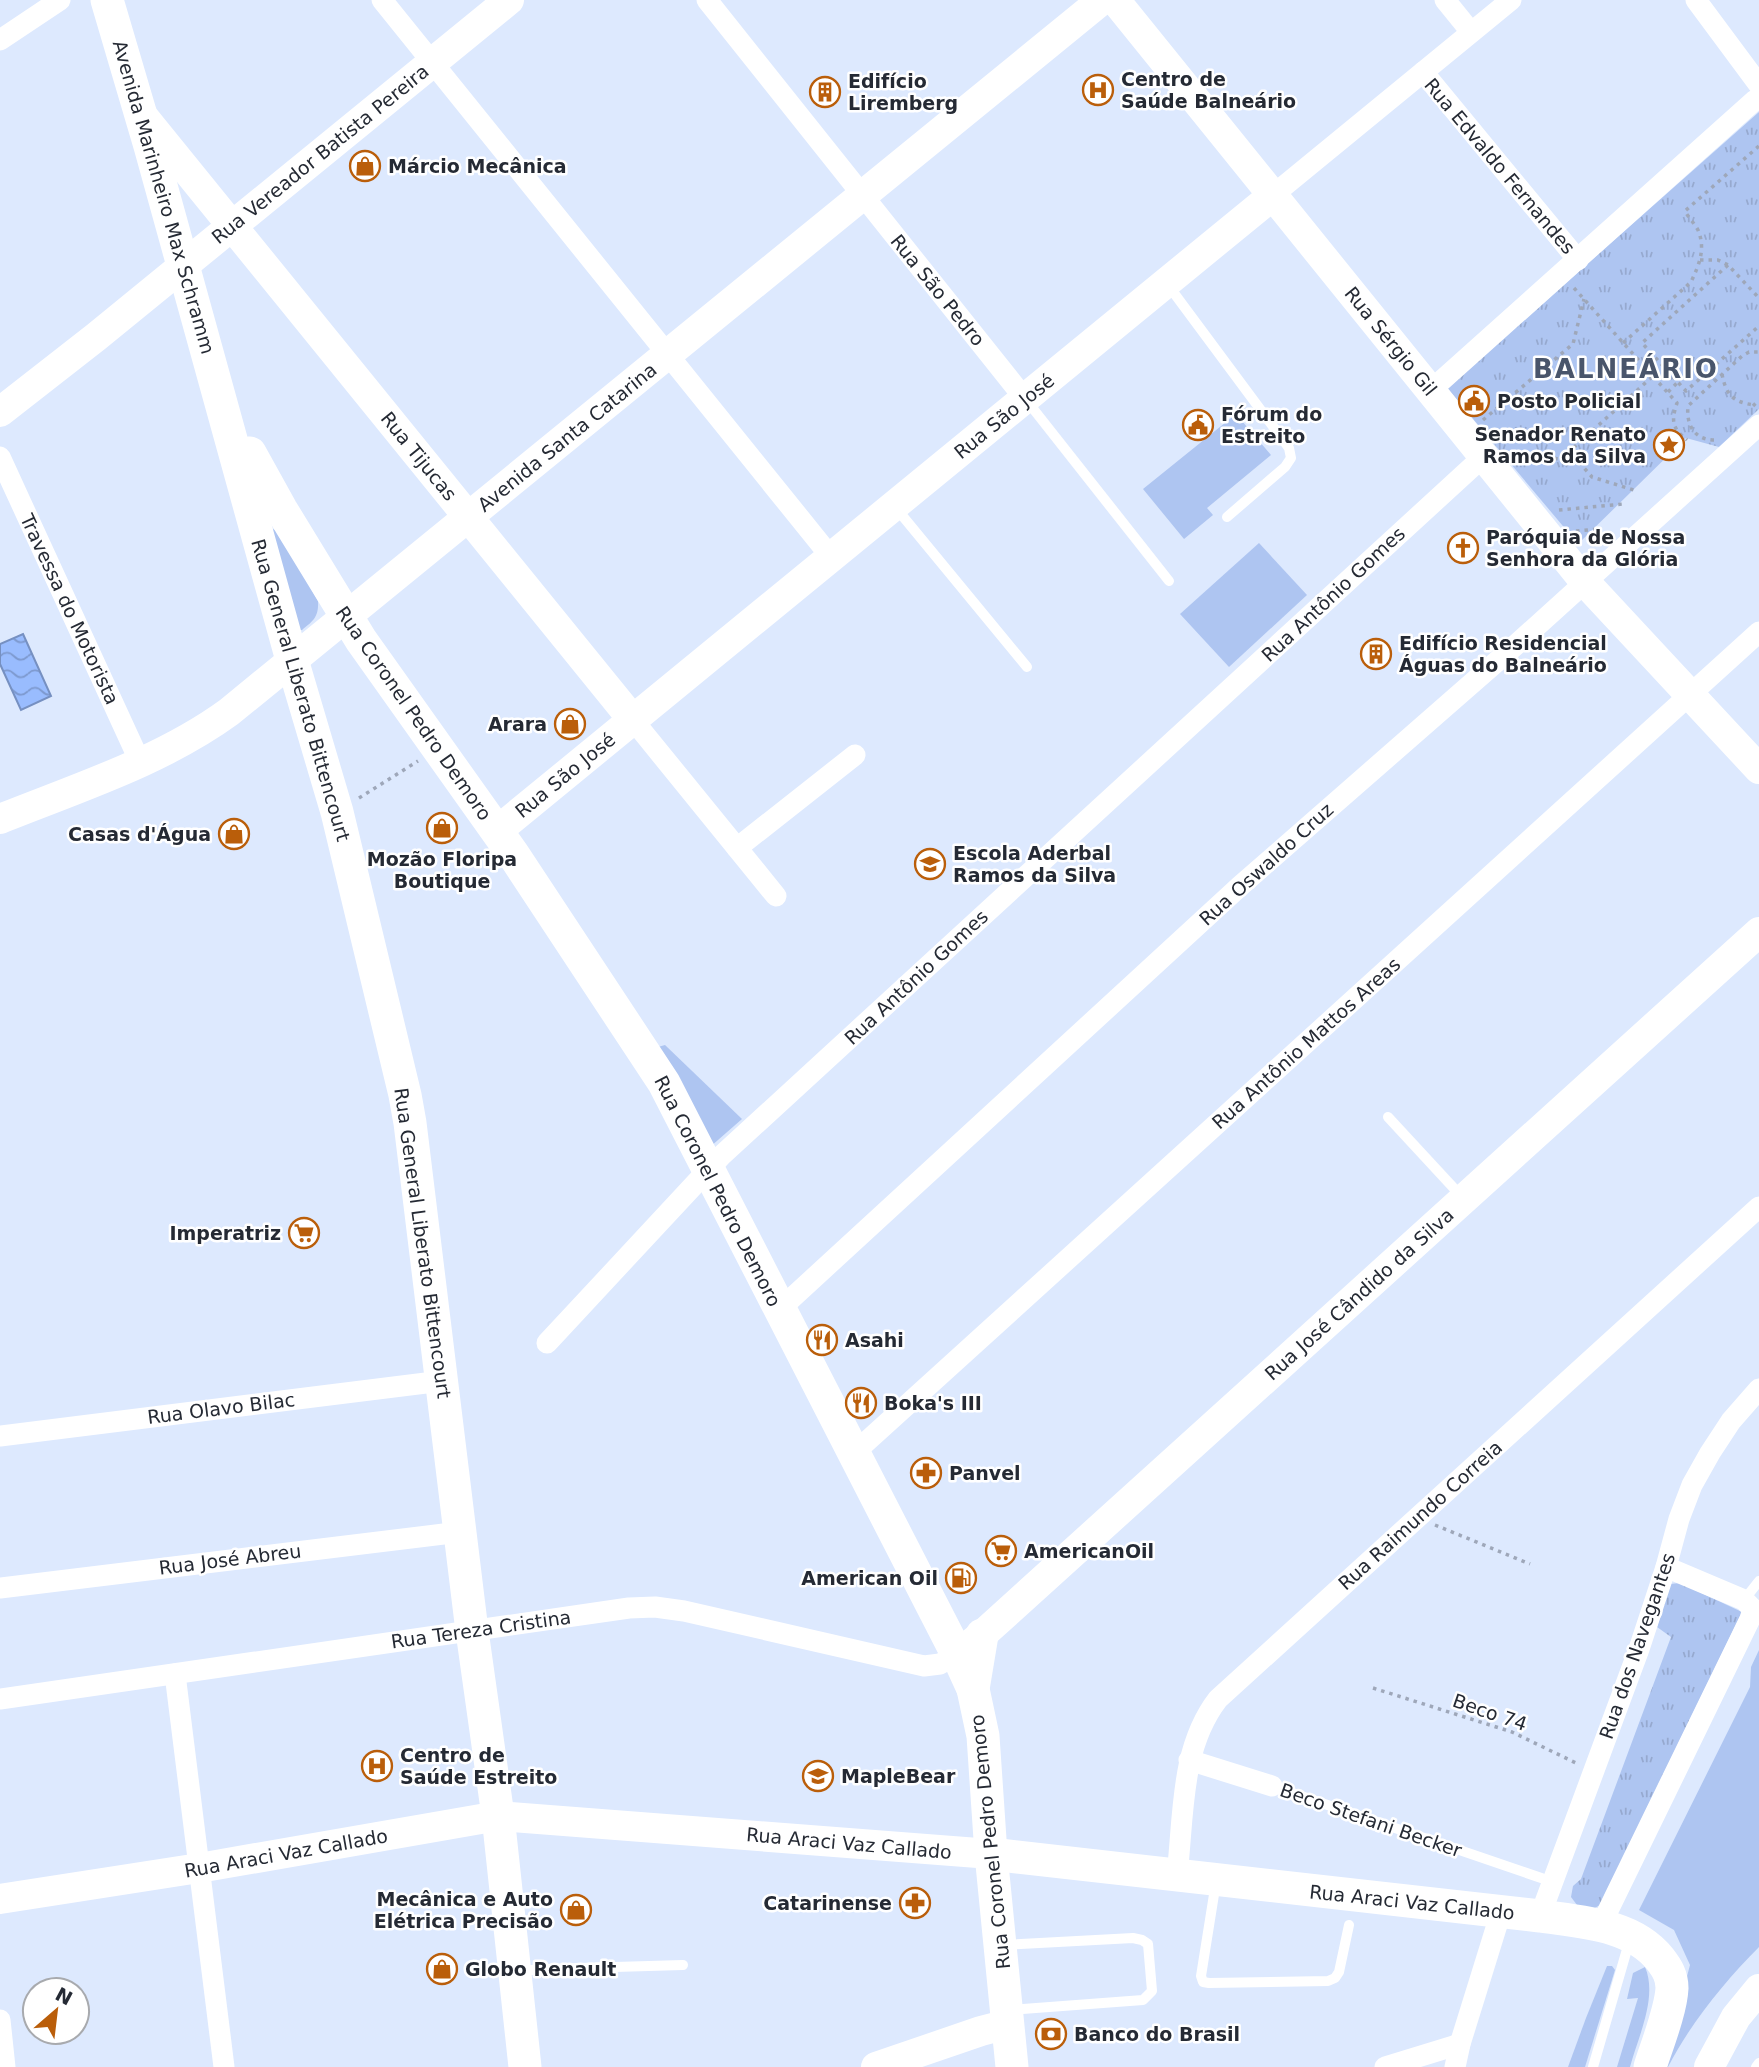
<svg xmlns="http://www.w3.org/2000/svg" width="1759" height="2067" font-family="'DejaVu Sans',sans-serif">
	<defs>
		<pattern id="park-tufts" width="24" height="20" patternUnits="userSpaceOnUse" patternTransform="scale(1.75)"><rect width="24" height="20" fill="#aec5f1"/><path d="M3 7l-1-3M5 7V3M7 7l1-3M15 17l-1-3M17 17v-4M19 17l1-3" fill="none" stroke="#96a9cf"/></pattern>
		<pattern id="water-waves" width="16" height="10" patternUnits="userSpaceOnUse" patternTransform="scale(1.75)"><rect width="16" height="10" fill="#99bcfe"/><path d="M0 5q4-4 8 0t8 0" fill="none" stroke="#7d99ce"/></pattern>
	</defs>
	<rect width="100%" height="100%" fill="#dde9fe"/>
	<g fill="#aec5f1">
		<polygon points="1236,414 1271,455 1207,508 1213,515 1184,539 1143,489"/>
		<path d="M271,528L279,532L318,601C319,617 313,621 302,630H294Z"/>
		<polygon points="1259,543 1307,595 1229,667 1180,614"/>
		<polygon points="665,1045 742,1119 710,1147 658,1047"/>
		<path d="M1759,1650V1947C1725,1981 1690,2024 1668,2067H1663L1690,1965L1674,1930L1639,1910L1750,1687L1751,1667Z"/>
		<polygon points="1607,1966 1612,1966 1615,1970 1585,2067 1568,2067 1586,2018"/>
		<path d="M1645,1967C1658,1997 1638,2037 1630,2067H1617L1638,1998L1627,1999L1633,1973Z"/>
	</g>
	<g fill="url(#park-tufts)">
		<polygon points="1759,112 1759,409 1719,447 1686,438 1578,544 1447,388"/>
		<polygon points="1680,1583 1742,1612 1600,1905 1593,1909 1577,1905 1571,1897 1573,1886 1581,1879 1671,1637 1657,1627 1670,1584"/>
	</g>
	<polygon fill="url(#water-waves)" stroke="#7690c1" stroke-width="2" points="23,634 51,696 21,710 0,664 0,644"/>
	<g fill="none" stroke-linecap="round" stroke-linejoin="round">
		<g stroke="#9ea7b9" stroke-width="3.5" stroke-dasharray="3.5 5" stroke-linecap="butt">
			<polyline points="1700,260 1718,260 1728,265 1759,298"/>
			<polyline points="1728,265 1642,343 1686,391 1759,326"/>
			<path d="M1574,288L1677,403C1671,421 1672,428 1687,440"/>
			<path d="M1623,343L1691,282C1699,265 1706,249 1698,230C1694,223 1688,217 1685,211L1759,146"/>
			<path d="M1722,374C1726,395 1733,402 1754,405"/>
			<polyline points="1668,392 1678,382"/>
			<polyline points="1753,406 1759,400"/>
			<polyline points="1483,420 1573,344 1584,299"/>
			<path d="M1714,440C1694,440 1686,424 1688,406L1742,356L1749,352H1759"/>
			<polyline points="1512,454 1578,461 1592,477 1637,491"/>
			<polyline points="1561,459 1653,376"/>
			<polyline points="1559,510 1623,504"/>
			<polyline points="1576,531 1598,529"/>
			<polyline points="359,798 418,761"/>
			<polyline points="1435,1525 1530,1564"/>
			<polyline points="1373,1688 1512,1732 1576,1763"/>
		</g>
		<g stroke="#fff" stroke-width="10">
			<polyline points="1168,285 1289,448 1291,458 1285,467 1227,517"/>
			<polyline points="1027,401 1169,581"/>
			<polyline points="896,508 1027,667"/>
			<polyline points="1388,1117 1462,1197"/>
			<polyline points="1744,1600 1759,1581"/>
			<polyline points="1272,1786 1553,1882"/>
			<polyline points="1216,1882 1201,1976 1203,1982 1209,1983 1328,1981 1335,1978 1339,1972 1349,1925"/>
			<polyline points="1003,1945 1133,1938 1142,1940 1148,1944 1152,1991 1143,2000 1010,2010"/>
			<polyline points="517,1971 546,1969 683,1965"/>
			<polyline points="1593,2067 1630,1939"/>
			<polyline points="1756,2067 1759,2063"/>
		</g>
		<g stroke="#fff" stroke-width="21">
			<polyline points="382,0 831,557"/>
			<polyline points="707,0 1025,399"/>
			<polyline points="1445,0 1471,32"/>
			<polyline points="1696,0 1759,85"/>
			<polyline points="0,40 60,0"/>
			<polyline points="1423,72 1578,260"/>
			<polyline points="1272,196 1511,0"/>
			<polyline points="1440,382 1755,100"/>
			<polyline points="0,457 140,762"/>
			<polyline points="633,720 776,896"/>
			<polyline points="737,848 855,755"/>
			<polyline points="780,1309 1239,887 1518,643 1759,425"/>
			<polyline points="547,1343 721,1156 1484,456"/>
			<polyline points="0,1436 442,1381"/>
			<polyline points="854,1453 1759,632"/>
			<polyline points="0,1588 460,1532"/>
			<polyline points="175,1674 224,2067"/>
			<polyline points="0,1699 629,1608 655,1607 684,1611 924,1666 940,1664 957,1654"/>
			<polyline points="1189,1760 1272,1786"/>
			<path d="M1177,1875C1184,1815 1180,1748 1218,1699L1759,1207"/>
			<polyline points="1540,1916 1639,1649 1666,1567 1679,1519 1692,1485 1710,1453 1731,1421 1759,1389"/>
			<polyline points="1601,1925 1750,1619 1753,1609 1744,1600 1666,1567"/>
			<polyline points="0,2020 5,2067"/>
			<polyline points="1385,2067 1460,2044"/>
			<polyline points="1455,2067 1460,2044 1501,1912"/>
		</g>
		<g stroke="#fff" stroke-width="30">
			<polyline points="1115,0 1585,582 1759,769"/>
			<polyline points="142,115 633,720"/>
			<polyline points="0,412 96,337 509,0"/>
			<path d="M0,819C77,788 162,761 229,712L1102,0"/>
			<polyline points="497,831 1272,196"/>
			<polyline points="963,1650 982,1635 1759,932"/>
			<polyline points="0,1899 199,1868 498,1816 991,1854"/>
			<polyline points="876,2067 981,2031 1008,2024"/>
			<polyline points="1709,2067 1736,2017 1759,1989"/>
		</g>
		<g stroke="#fff" stroke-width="33">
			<polyline points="107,0 150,146 292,660 337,812 405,1095 410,1123 472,1631 498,1816 525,2067"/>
			<polyline points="250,453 281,509 361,640 513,854 664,1083 957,1654 973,1689 983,1736 991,1854 1012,2067"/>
			<polyline points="973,1689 982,1635"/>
			<path d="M991,1854L1540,1916C1581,1922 1632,1924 1660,1959C1667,1968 1672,1976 1672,1988C1671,2010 1657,2045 1650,2067"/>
		</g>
	</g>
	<defs>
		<g id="hospital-ring" transform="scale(1.575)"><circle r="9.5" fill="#fff" stroke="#ba5e0a" stroke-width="1.5"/><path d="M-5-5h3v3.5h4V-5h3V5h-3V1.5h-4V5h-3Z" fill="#ba5e0a"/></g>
		<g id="building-ring" transform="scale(1.575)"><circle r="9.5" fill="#fff" stroke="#ba5e0a" stroke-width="1.5"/><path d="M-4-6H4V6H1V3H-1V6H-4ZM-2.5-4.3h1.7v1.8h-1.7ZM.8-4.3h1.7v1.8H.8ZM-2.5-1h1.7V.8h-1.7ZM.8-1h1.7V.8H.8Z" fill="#ba5e0a"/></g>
		<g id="shop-ring" transform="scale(1.575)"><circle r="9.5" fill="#fff" stroke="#ba5e0a" stroke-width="1.5"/><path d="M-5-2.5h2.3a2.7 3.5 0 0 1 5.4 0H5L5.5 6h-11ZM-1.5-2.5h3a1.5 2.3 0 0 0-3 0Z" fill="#ba5e0a"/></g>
		<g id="civic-ring" transform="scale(1.575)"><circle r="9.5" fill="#fff" stroke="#ba5e0a" stroke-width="1.5"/><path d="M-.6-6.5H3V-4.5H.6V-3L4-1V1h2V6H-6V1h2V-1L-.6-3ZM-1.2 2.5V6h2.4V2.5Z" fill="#ba5e0a"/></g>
		<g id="sight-ring" transform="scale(1.575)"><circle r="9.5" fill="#fff" stroke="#ba5e0a" stroke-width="1.5"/><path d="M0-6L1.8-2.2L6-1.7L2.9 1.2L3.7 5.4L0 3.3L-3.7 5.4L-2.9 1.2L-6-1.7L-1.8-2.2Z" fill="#ba5e0a"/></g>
		<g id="church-ring" transform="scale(1.575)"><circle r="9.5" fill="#fff" stroke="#ba5e0a" stroke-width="1.5"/><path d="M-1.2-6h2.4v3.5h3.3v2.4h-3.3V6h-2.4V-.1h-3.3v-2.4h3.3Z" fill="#ba5e0a"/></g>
		<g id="school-ring" transform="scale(1.575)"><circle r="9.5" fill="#fff" stroke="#ba5e0a" stroke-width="1.5"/><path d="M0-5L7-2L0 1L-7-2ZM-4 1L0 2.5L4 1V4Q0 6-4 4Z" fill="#ba5e0a"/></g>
		<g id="supermarket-ring" transform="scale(1.575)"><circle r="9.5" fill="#fff" stroke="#ba5e0a" stroke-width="1.5"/><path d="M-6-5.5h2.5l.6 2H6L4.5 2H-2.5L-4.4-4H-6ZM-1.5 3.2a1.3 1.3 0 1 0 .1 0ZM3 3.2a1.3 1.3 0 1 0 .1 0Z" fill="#ba5e0a"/></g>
		<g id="restaurant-ring" transform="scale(1.575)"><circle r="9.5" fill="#fff" stroke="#ba5e0a" stroke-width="1.5"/><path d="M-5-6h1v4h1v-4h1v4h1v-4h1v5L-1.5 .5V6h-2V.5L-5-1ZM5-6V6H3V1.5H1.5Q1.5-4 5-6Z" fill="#ba5e0a"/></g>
		<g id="pharmacy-ring" transform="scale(1.575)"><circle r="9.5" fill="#fff" stroke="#ba5e0a" stroke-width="1.5"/><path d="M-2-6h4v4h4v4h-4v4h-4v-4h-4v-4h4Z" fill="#ba5e0a"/></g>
		<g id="fuel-ring" transform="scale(1.575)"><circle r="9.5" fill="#fff" stroke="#ba5e0a" stroke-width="1.5"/><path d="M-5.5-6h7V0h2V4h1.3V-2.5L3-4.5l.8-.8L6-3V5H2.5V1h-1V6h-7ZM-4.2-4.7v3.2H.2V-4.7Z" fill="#ba5e0a"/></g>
		<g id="bank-ring" transform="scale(1.575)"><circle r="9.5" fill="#fff" stroke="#ba5e0a" stroke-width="1.5"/><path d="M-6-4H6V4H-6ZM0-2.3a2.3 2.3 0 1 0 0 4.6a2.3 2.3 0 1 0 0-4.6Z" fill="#ba5e0a"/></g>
	</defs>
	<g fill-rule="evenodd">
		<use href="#hospital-ring" x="1098" y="90"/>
		<use href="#building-ring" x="825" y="92"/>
		<use href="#shop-ring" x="365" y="166"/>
		<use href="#civic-ring" x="1474" y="401"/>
		<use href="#civic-ring" x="1198" y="425"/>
		<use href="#sight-ring" x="1669" y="445"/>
		<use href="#church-ring" x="1463" y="548"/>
		<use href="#building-ring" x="1376" y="654"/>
		<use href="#shop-ring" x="570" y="724"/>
		<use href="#shop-ring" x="442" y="828"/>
		<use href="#shop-ring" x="234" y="834"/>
		<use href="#school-ring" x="930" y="864"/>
		<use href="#supermarket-ring" x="304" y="1233"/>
		<use href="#restaurant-ring" x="822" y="1340"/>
		<use href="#restaurant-ring" x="861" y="1403"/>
		<use href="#pharmacy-ring" x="926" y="1473"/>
		<use href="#supermarket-ring" x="1001" y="1551"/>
		<use href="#fuel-ring" x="961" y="1578"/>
		<use href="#hospital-ring" x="377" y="1766"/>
		<use href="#school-ring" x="818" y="1776"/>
		<use href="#pharmacy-ring" x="915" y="1903"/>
		<use href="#shop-ring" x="576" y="1910"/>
		<use href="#shop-ring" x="442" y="1969"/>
		<use href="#bank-ring" x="1051" y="2034"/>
	</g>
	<g text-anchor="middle" stroke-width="5" stroke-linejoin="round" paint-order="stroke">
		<g font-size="19" font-weight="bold" fill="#252a34" stroke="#fff" text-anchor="start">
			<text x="1121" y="86">Centro de<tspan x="1121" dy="22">Saúde Balneário</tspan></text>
			<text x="848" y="88">Edifício<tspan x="848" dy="22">Liremberg</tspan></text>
			<text x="388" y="173">Márcio Mecânica</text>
			<text x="1497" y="408">Posto Policial</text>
			<text x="1221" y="421">Fórum do<tspan x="1221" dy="22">Estreito</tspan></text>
			<text x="1646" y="441" text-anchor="end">Senador Renato<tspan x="1646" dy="22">Ramos da Silva</tspan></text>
			<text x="1486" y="544">Paróquia de Nossa<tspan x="1486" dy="22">Senhora da Glória</tspan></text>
			<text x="1399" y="650">Edifício Residencial<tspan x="1399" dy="22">Águas do Balneário</tspan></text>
			<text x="547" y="731" text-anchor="end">Arara</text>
			<text x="211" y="841" text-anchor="end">Casas d'Água</text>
			<text x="953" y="860">Escola Aderbal<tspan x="953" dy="22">Ramos da Silva</tspan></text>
			<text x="442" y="866" text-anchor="middle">Mozão Floripa<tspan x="442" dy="22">Boutique</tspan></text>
			<text x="281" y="1240" text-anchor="end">Imperatriz</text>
			<text x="845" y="1347">Asahi</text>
			<text x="884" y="1410">Boka's III</text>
			<text x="949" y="1480">Panvel</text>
			<text x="1024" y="1558">AmericanOil</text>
			<text x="938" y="1585" text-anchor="end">American Oil</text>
			<text x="400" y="1762">Centro de<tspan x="400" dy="22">Saúde Estreito</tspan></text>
			<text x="841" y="1783">MapleBear</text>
			<text x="553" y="1906" text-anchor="end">Mecânica e Auto<tspan x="553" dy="22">Elétrica Precisão</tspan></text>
			<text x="892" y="1910" text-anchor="end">Catarinense</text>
			<text x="465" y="1976">Globo Renault</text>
			<text x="1074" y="2041">Banco do Brasil</text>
		</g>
		<g font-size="19" fill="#252a34" stroke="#fff">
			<text transform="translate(320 154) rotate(-39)" y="7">Rua Vereador Batista Pereira</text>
			<text transform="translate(1500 166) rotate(50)" y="7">Rua Edvaldo Fernandes</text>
			<text transform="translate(164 197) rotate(74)" y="7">Avenida Marinheiro Max Schramm</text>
			<text transform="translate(938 290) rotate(51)" y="7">Rua São Pedro</text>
			<text transform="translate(1391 341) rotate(51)" y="7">Rua Sérgio Gil</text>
			<text transform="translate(1004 416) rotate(-39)" y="7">Rua São José</text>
			<text transform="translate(567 437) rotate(-39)" y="7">Avenida Santa Catarina</text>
			<text transform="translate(419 456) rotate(51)" y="7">Rua Tijucas</text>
			<text transform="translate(1333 594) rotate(-43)" y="7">Rua Antônio Gomes</text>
			<text transform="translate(70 609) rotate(65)" y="7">Travessa do Motorista</text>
			<text transform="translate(301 690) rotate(74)" y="7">Rua General Liberato Bittencourt</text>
			<text transform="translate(414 713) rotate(55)" y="7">Rua Coronel Pedro Demoro</text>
			<text transform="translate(565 775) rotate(-39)" y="7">Rua São José</text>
			<text transform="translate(1266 864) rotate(-42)" y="7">Rua Oswaldo Cruz</text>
			<text transform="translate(916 977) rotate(-43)" y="7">Rua Antônio Gomes</text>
			<text transform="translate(1306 1043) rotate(-42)" y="7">Rua Antônio Mattos Areas</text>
			<text transform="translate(718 1191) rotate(63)" y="7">Rua Coronel Pedro Demoro</text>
			<text transform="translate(423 1243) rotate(82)" y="7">Rua General Liberato Bittencourt</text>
			<text transform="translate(1359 1294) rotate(-42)" y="7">Rua José Cândido da Silva</text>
			<text transform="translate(221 1408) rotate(-7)" y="7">Rua Olavo Bilac</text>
			<text transform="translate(1420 1515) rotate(-42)" y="7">Rua Raimundo Correia</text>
			<text transform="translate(230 1559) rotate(-7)" y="7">Rua José Abreu</text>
			<text transform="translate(481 1629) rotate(-8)" y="7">Rua Tereza Cristina</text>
			<text transform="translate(1637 1646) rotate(-71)" y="7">Rua dos Navegantes</text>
			<text transform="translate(1490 1712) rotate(19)" y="7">Beco 74</text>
			<text transform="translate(1371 1820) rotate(19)" y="7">Beco Stefani Becker</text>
			<text transform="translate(990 1842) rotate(-96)" y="7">Rua Coronel Pedro Demoro</text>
			<text transform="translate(849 1843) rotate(5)" y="7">Rua Araci Vaz Callado</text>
			<text transform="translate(286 1853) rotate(-10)" y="7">Rua Araci Vaz Callado</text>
			<text transform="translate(1412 1902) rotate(6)" y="7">Rua Araci Vaz Callado</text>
		</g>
		<g font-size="26" font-weight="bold" letter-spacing="2" fill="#49556b" stroke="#fff">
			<text x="1626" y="378">BALNEÁRIO</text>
		</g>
	</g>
	<g transform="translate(56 2011) rotate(28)"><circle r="33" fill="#ffffff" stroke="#a8aaae" stroke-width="2"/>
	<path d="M0-5L12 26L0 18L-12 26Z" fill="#ba5e0a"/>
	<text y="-10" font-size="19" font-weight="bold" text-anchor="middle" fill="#252a34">N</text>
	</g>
</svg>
